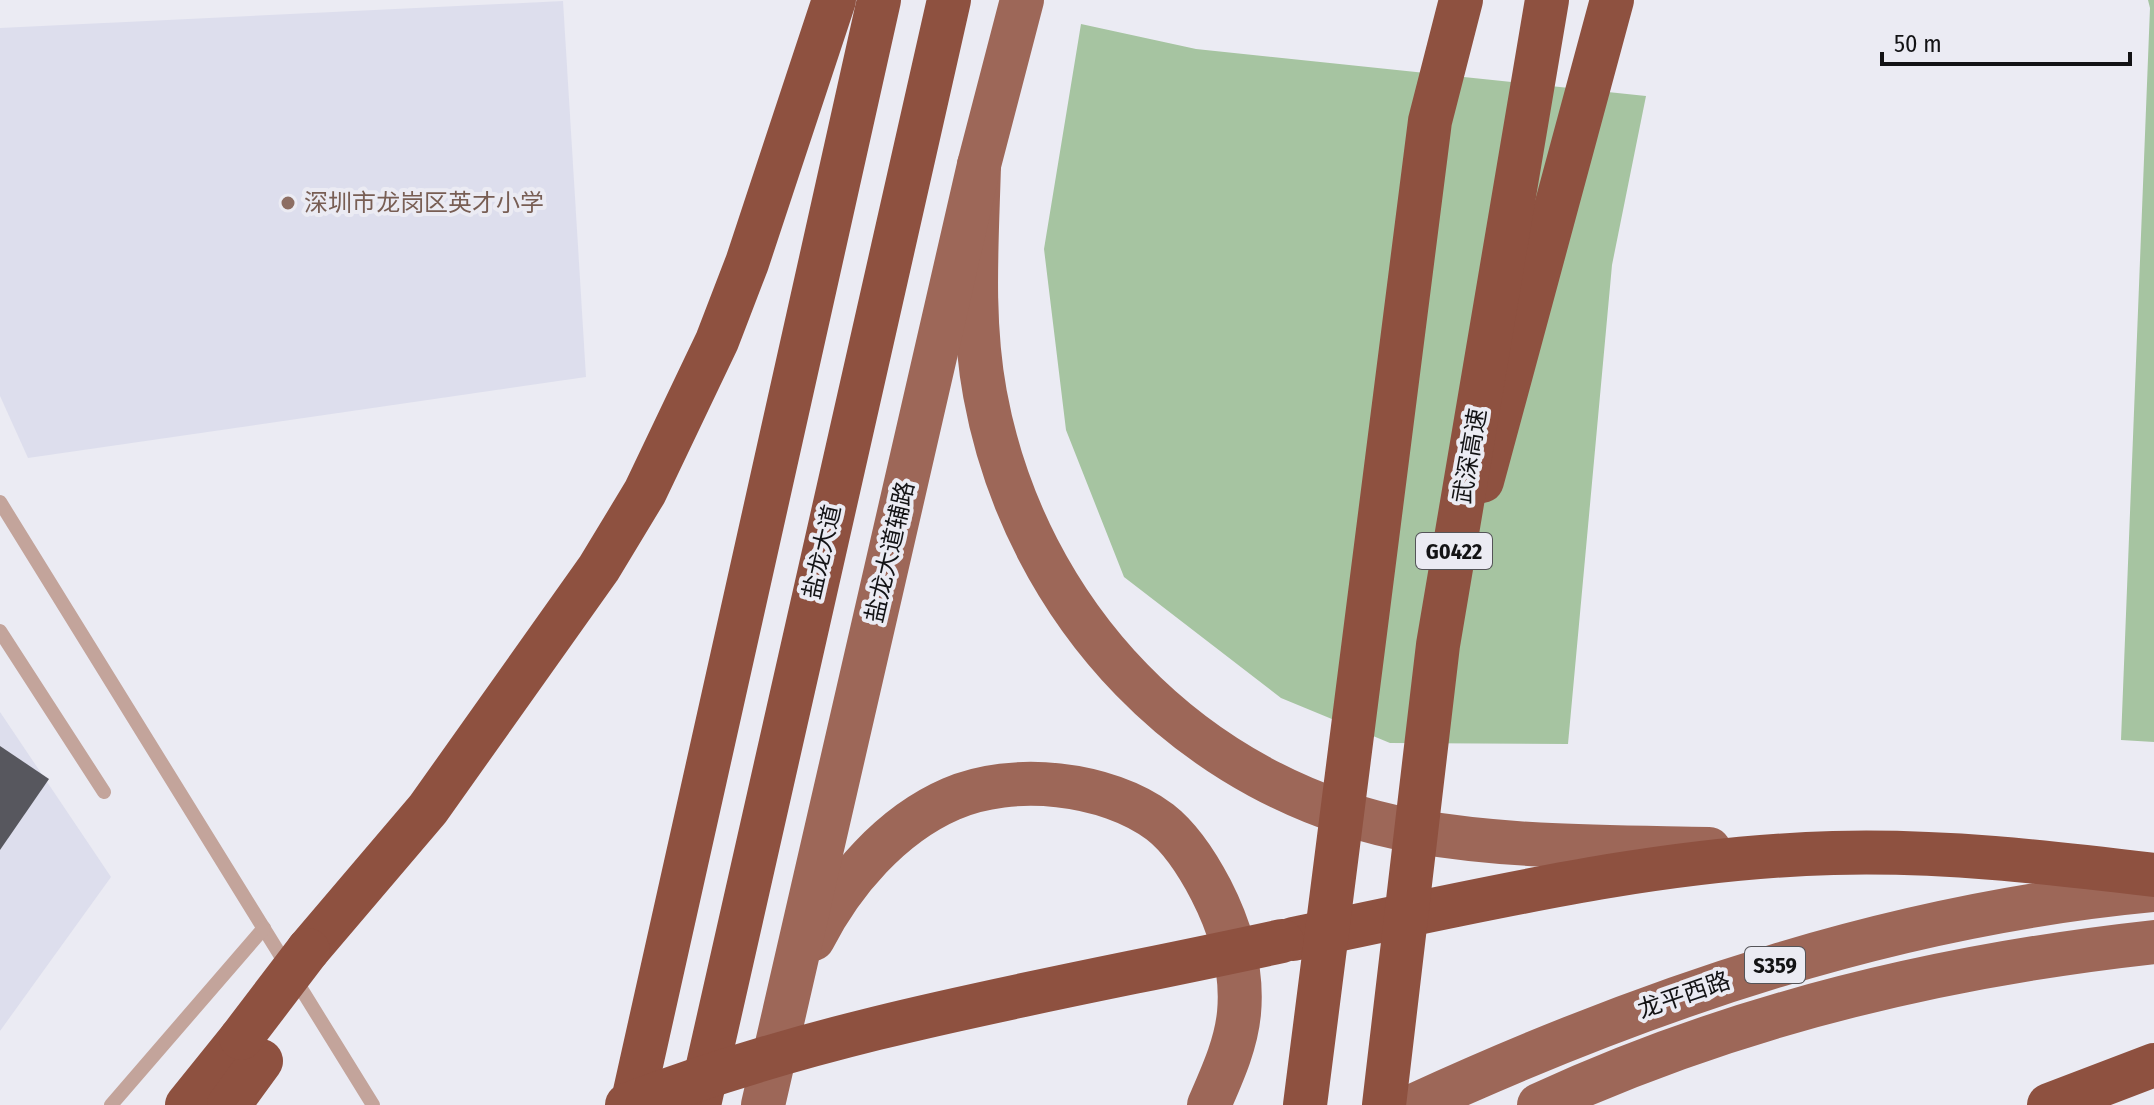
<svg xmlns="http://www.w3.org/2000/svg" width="2154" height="1105" font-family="'Fira Sans Condensed','Noto Sans SC',sans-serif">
	<rect width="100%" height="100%" fill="#ebebf3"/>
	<g fill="#dddeed">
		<polygon points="563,1 586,377 28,458 0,396 0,28"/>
		<polygon points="0,712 111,877 0,1031"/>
	</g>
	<g fill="#a6c4a1">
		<polygon points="2148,0 2154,0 2154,742 2121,740 2150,8"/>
		<polygon points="1081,24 1196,49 1646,96 1612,265 1568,744 1390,743 1281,698 1124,577 1066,430 1044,249"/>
	</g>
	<polygon fill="#57575e" points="0,746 49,779 0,850"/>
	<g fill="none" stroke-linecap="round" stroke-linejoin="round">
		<g stroke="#c3a49b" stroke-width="14">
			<polyline points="0,502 373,1105"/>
			<polyline points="0,631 104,792"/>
			<polyline points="111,1105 264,928"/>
		</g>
		<g stroke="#9d6758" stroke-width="44">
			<path d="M979,165C977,240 971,319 985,394C1025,613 1193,791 1414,831C1511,848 1611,847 1709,849"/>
			<path d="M813,939C842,882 891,825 951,799C1012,772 1107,782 1160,822C1182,839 1199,867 1211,890C1230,927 1243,970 1239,1013C1236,1045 1222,1075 1209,1105"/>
			<polyline points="763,1105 979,165 1022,0"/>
			<path d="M1415,1105C1650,997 1895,914 2154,890"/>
			<path d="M1539,1105C1731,1016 1944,965 2154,942"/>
		</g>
		<g stroke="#8e5140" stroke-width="44">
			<polyline points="1482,481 1612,0"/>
			<path d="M1293,939C1471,903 1650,858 1833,853C1941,850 2047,862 2154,875"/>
			<polyline points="308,950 428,809 599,568 645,492 717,341 747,263 834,0"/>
			<polyline points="187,1105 241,1038"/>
			<polyline points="229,1105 261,1061"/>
			<polyline points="632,1105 879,0"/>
			<polyline points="699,1105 949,0"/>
			<polyline points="2049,1105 2154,1065"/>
		</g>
		<g stroke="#8e5140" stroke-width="44">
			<polyline points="241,1038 308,950"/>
			<path d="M627,1105C837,1024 1063,989 1282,941"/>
			<polyline points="1305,1105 1430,121 1461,0"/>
			<polyline points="1384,1105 1438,645 1547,0"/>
		</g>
	</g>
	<circle fill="#8d6e63" stroke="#ebebf3" stroke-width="3" cx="288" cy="203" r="8"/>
	<g text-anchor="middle" stroke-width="8" stroke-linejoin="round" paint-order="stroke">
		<g fill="#ebebf3" stroke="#545458" stroke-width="2">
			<rect x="1416" y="533" width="76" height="36" rx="6"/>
			<rect x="1745" y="947" width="60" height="36" rx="6"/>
		</g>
		<g font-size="22" font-weight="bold" fill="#131315">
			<text x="1454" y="559">G0422</text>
			<text x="1775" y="973">S359</text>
		</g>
		<g font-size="24" fill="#785e54" stroke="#ebebf3" text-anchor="start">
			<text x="304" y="211">深圳市龙岗区英才小学</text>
		</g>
		<g font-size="24" fill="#131315" stroke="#ebebf3">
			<text transform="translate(1470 456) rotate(-80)" y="8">武深高速</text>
			<text transform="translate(822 552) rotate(-77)" y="8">盐龙大道</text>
			<text transform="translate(890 552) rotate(-77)" y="8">盐龙大道辅路</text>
			<text transform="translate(1684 995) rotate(-19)" y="8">龙平西路</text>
		</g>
	</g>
	<path d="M1882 52v12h248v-12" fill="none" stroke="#131315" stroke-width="4"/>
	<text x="1894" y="52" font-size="24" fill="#131315" stroke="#ebebf3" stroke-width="6" paint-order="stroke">50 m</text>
</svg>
